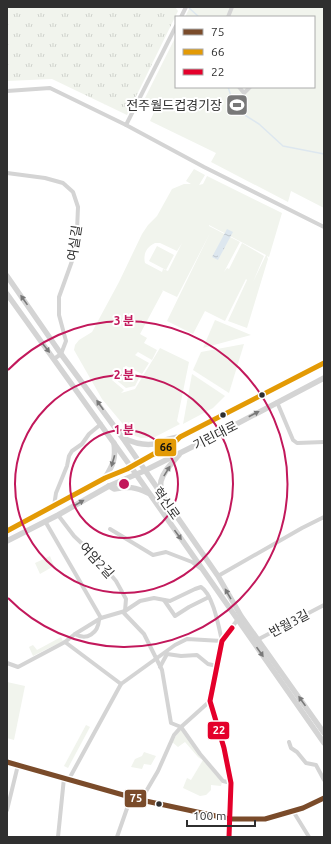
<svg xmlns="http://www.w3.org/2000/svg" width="331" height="844" font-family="Ubuntu,'Noto Sans KR',sans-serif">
	<defs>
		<pattern id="grass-tufts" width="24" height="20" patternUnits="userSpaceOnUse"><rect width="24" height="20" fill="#f1f4ed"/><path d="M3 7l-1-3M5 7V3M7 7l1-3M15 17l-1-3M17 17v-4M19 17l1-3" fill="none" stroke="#cfd2cc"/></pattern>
		<pattern id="water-ripples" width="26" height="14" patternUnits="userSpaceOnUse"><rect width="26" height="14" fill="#dde7ef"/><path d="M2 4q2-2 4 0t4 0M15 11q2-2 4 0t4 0" fill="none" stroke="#bec6cd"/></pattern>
	</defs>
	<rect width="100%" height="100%" fill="#fff"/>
	<polygon fill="url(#grass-tufts)" points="7,7 175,7 178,11 127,115 52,79 7,81"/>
	<g fill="#f1f4ed" fill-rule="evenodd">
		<polygon points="190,7 324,7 324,208 291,191 288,202 211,162 216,153 150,121 156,108 143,102 176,36 176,87 314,87 314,17 185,17"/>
		<path d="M194,169L205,175L199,185L203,184L207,176L282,213L269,257L267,256L268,259L247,328L228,321L247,280L246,279L225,321L205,311L193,334L167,321L210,233L177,297L162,290L163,291L140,334L147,338L144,343L157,350L152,360L138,352L135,355L149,363L142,374L126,366L123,368L140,376L135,386L126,388L114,378L112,380L124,390L121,393L135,389L160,348L189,362L177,421L180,424L155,437L141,438L132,435L102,399L74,350L75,345L79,340L92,332L119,282L142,234L148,225L157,216L172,189L184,184H191L186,181ZM209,225L266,255L253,282L264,256L242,243L229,269L227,268L224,272L240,242L209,226ZM155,243H160L177,251L182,243L168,271L163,269L162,272L145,263C143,255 146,247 155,243Z"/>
		<polygon points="157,246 174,255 166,270 149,261"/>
		<polygon points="215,320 251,335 203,348"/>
		<polygon points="244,344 229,393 193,370 201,352"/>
		<polygon points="192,374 225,396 213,408 183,424"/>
		<polygon points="50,556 54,566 40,574 35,563"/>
		<polygon points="61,637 63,641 33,656 29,647 33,645 37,650"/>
		<polygon points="7,682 25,686 14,740 7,738"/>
		<polygon points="86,725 90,727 68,768 64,766"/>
		<polygon points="181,728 202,760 198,757 185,742 178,747 172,742"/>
		<polygon points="144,752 156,756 151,765 144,764 142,769 131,767 135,759 142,756"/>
		<polygon points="203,760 222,782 221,786 211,785 211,790 206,795 200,796 183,788 187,778 191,780"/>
	</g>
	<polygon fill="url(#water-ripples)" points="227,229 233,232 218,260 212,257"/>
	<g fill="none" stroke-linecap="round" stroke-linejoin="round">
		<g stroke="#dde7ef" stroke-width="1.5">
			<polyline points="188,7 199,17"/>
			<polyline points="228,87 231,96 240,112 259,124 283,146 324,154"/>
		</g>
		<g stroke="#d4d4d4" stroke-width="4">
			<polyline points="181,17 186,7"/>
			<polyline points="228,17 232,7"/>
			<polyline points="239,87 244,93 250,87"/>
			<polyline points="7,91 50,88 126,125 204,167 324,227"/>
			<polyline points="126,125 176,26"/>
			<polyline points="7,173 45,178 63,183 73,192 78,207 77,231 72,261 59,297 59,315 66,341 61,354 54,359"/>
			<polyline points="277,402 293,440 297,443 324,442"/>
			<polyline points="54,506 56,493 67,466 69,456 72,451 82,444 89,434 101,424"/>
			<polyline points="45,521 101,618"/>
			<polyline points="110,529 153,555 166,552 192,562 200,568"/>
			<polyline points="218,576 302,528 324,517"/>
			<polyline points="164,600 175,616 189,607 209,597"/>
			<polyline points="123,612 144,634 162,670 171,723 181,727 200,754 223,781 231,783"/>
			<path d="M75,634C87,641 98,633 99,620"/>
			<polyline points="255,641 324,605"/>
			<polyline points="65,642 121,684"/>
			<polyline points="7,663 18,667 65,642 75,634 101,618 125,611 126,599 116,581 96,557 74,536 58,515"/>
			<polyline points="160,667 167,654 181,656 197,655 208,664 217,666"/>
			<polyline points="289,742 291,748 297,752 306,763 316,765 324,780"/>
			<polyline points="7,762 141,800 230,819 265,819 303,808 324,798"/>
			<path d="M69,779L121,684L175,645L187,639L222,641C219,628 213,594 201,587L195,589L170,601L154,598L140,601L125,611"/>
			<polyline points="141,800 158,771 174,735 181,727 210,701"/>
			<polyline points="7,810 18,765"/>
			<polyline points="293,811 309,837"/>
			<polyline points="58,837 64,778"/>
			<polyline points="117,837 131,797"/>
			<polyline points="229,837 231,783 224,748 210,701 222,641 238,619"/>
		</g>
		<g stroke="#d4d4d4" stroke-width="5.5">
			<polyline points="7,276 61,354 122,437 218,576 241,616 324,733"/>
			<polyline points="7,294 131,467 324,743"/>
			<polyline points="210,422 324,363"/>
			<path d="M123,438C134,443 146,447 158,443C166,440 172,437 180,437"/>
			<path d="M105,478C113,465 116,459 114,443"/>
			<path d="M109,486L114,489C127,486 136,487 148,493"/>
			<path d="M160,493C162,489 160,485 161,481C164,470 172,463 179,455"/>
			<polyline points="7,531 105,478 127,469 175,442 180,437 200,426"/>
			<polyline points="7,541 58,515 109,486 144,471 208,439 324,378"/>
		</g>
		<g stroke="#fff" stroke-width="8">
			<polyline id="bus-1" points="7,762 141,800 230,819 265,819 303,808 324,798"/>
		</g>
		<g stroke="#fff" stroke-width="8">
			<polyline id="bus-2" points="7,531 105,478 127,469 175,442 180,437 324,363"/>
		</g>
		<g stroke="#fff" stroke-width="8">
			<polyline id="bus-3" points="229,837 231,783 224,748 210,701 222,641 232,628"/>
		</g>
		<use href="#bus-1" stroke="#7a4b2a" stroke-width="5"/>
		<use href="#bus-2" stroke="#e39a05" stroke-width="5"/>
		<use href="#bus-3" stroke="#e4002b" stroke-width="5"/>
	</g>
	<defs><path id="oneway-solid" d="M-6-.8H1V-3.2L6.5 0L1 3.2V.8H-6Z"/></defs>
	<g fill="#797979">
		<use href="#oneway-solid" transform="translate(24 300) rotate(-125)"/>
		<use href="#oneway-solid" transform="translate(46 348) rotate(52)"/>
		<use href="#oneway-solid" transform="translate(100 405) rotate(-125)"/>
		<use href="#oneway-solid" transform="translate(254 414) rotate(-28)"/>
		<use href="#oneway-solid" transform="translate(113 461) rotate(106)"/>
		<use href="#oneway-solid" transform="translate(167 471) rotate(-58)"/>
		<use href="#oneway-solid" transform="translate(79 503) rotate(-30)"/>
		<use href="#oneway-solid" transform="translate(178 535) rotate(54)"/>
		<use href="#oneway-solid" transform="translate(228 594) rotate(-120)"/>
		<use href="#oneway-solid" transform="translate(260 652) rotate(55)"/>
		<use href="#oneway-solid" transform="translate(302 701) rotate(-125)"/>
	</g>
	<g fill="none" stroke="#c2185b" stroke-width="2">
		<circle cx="124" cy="484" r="54"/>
		<circle cx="124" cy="484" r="109"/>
		<path d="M8 370A163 163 0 1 1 8 598"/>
	</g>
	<defs>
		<g id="stadium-square" transform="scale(1.15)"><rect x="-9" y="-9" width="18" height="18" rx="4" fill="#787878" stroke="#fff"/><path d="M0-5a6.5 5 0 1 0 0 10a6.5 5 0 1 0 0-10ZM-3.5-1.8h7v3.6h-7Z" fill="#fff"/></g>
	</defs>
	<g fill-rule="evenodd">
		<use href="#stadium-square" x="237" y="105"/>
	</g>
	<g fill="#2f2f2f" stroke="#fff" stroke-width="1.5">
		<circle cx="262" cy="395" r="3.5"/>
		<circle cx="223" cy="415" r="3.5"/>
		<circle cx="159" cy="804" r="3.5"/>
	</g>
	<g text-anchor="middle" stroke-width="4" stroke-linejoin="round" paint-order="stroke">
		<g font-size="13" fill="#2f2f2f" stroke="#fff" text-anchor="end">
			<text x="222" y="110">전주월드컵경기장</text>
		</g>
		<g font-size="13" fill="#2f2f2f" stroke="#fff">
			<text transform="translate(74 243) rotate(-81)" y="5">여실길</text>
			<text transform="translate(215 435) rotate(-27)" y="5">기린대로</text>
			<text transform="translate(167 503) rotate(55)" y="5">혁신로</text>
			<text transform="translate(97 560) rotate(47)" y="5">여암2길</text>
			<text transform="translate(289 623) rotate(-28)" y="5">반월3길</text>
		</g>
	</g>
	<circle cx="124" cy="484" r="6" fill="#c2185b" stroke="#fff" stroke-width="2"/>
	<g font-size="12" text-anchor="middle" font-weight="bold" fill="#c2185b" stroke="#fff" stroke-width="4" stroke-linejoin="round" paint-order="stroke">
		<text x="124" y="325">3 분</text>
		<text x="124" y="379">2 분</text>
		<text x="124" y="434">1 분</text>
	</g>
	<g stroke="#fff" stroke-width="1.5">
		<rect x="154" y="438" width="23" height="19" rx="4" fill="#e39a05"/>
		<rect x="207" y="721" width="23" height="19" rx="4" fill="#e4002b"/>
		<rect x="124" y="789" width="23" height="19" rx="4" fill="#7a4b2a"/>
	</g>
	<g font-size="11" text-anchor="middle" font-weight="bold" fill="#fff">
		<text x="219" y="734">22</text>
		<text x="136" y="802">75</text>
	</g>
	<g font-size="11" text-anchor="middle" font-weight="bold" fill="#111">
		<text x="166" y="451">66</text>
	</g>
	<rect width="331" height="844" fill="none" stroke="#2f2f2f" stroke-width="16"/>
	<rect x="175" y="16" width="140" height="72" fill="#ffffff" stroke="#acacac"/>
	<rect x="183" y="29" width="20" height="6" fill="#7a4b2a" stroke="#acacac"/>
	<text x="211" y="36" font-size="12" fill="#2f2f2f">75</text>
	<rect x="183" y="49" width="20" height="6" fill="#e39a05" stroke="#acacac"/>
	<text x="211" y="56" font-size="12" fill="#2f2f2f">66</text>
	<rect x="183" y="69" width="20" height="6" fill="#e4002b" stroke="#acacac"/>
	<text x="211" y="76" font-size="12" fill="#2f2f2f">22</text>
	<path d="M187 820v6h68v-6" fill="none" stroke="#2f2f2f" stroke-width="2"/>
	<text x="193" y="820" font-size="12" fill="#2f2f2f" stroke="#ffffff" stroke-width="3" paint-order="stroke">100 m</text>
</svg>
